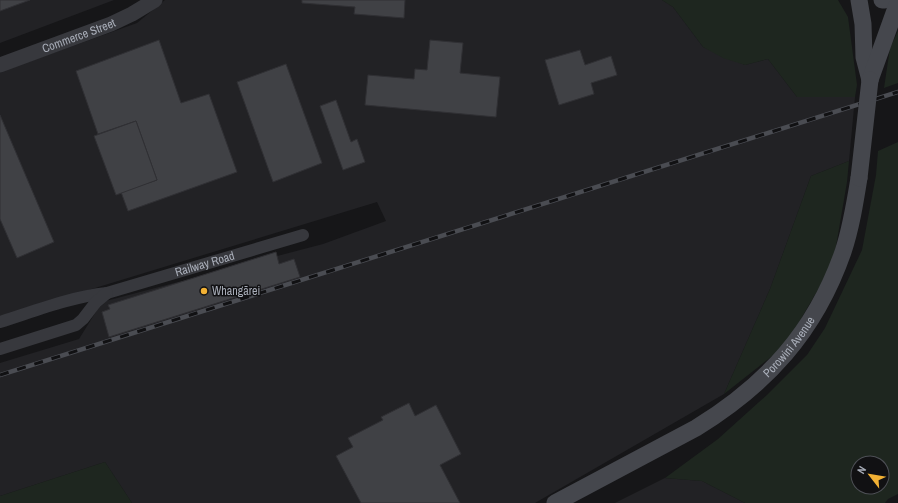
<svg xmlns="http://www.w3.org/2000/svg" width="898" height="503" font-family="'Archivo Narrow',sans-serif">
	<rect width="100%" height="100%" fill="#161618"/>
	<g fill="#222225">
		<polygon points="0,0 114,0 0,43"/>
		<polygon points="165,0 662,0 673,7 703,47 745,65 768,59 797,97 855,97 849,161 811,176 770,289 724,394 535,503 132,503 105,462 0,496 0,363 79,339 102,302 323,244 386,221 377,202 0,317 0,72 137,23"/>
		<polygon points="665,478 702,481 745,503 615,503"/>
	</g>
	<g fill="#1e261f" fill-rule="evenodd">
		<polygon points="662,0 838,0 848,17 857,85 855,97 797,97 768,59 745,65 723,58 703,47 673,7"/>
		<polygon points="898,31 898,83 884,88 890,48"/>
		<path d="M898,142V494L888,499L885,503H745L702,481L665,478L718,439L768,394L807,355L825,328L862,250L876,175L878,151ZM858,463H882V487H858Z"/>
		<polygon points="849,161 847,182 833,264 785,346 724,394 770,289 811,176"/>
		<polygon points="105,462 132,503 0,503 0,496"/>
	</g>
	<g fill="#404145" stroke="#303034">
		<polygon points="0,0 30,0 0,11"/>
		<polygon points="302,0 405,0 404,18 354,14 355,7 302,3"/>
		<polygon points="159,40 181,103 209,94 237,172 128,211 121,192 157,180 136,121 98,134 76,71"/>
		<polygon points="430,40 463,43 460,73 500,77 496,117 365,105 368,75 414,79 415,69 427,70"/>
		<polygon points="580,50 585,65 611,56 617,75 591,83 594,94 559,105 545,60"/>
		<polygon points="286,64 322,163 273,182 237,82"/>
		<polygon points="336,100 351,142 357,139 365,162 343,170 320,106"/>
		<polygon points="0,115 54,242 17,258 0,219"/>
		<polygon points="136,121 157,180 116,195 94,136"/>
		<polygon points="276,252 279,264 294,259 300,277 109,337 102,312 110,309 108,305"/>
		<polygon points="409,403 415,416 436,405 461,454 440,465 460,503 361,503 336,456 353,447 348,438 383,420 381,417"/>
	</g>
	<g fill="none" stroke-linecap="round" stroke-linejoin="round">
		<g stroke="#37383d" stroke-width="12">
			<path id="s1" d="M0,322C35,311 70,297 107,293L303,235"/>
			<polyline points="0,349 76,325 83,319 96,302 107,293"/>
		</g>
		<path stroke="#37383d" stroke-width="15" id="s2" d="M0,65L111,24L132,14L155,0"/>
		<g stroke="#45474d" stroke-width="17">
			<polyline points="859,0 863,24 864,57 870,80"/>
			<polyline points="882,0 885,0"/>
			<polyline points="870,80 898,2"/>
			<path id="s3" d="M555,503L696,428C767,384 815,332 843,252C851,228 855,203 859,178"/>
		</g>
		<g stroke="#4a4c52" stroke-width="4.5">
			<polyline id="rail" points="0,375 898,92"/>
		</g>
		<use href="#rail" stroke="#111113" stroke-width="3" stroke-dasharray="9" stroke-linecap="butt"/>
		<polyline stroke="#45474d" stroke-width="17" points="859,178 870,80"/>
	</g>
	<circle fill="#f2b134" stroke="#111113" stroke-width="1.5" cx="204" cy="291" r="4"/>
	<g text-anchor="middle" stroke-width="3" stroke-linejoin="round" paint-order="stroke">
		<g font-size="12" fill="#a8adb8" stroke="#111113">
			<text dy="4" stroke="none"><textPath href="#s2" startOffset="84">Commerce Street</textPath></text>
			<text dy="4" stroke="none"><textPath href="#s1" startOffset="213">Railway Road</textPath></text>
			<text dy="4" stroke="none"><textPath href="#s3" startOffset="284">Porowini Avenue</textPath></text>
		</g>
		<g font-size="12" fill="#a8adb8" stroke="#111113" text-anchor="start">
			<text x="212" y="295">Whangārei</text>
		</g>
	</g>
	<g transform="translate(870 475) rotate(301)"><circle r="19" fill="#111113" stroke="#4d4f55"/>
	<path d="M0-3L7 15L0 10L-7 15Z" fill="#f2b134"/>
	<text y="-6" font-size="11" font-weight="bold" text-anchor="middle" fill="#a8adb8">N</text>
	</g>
</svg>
